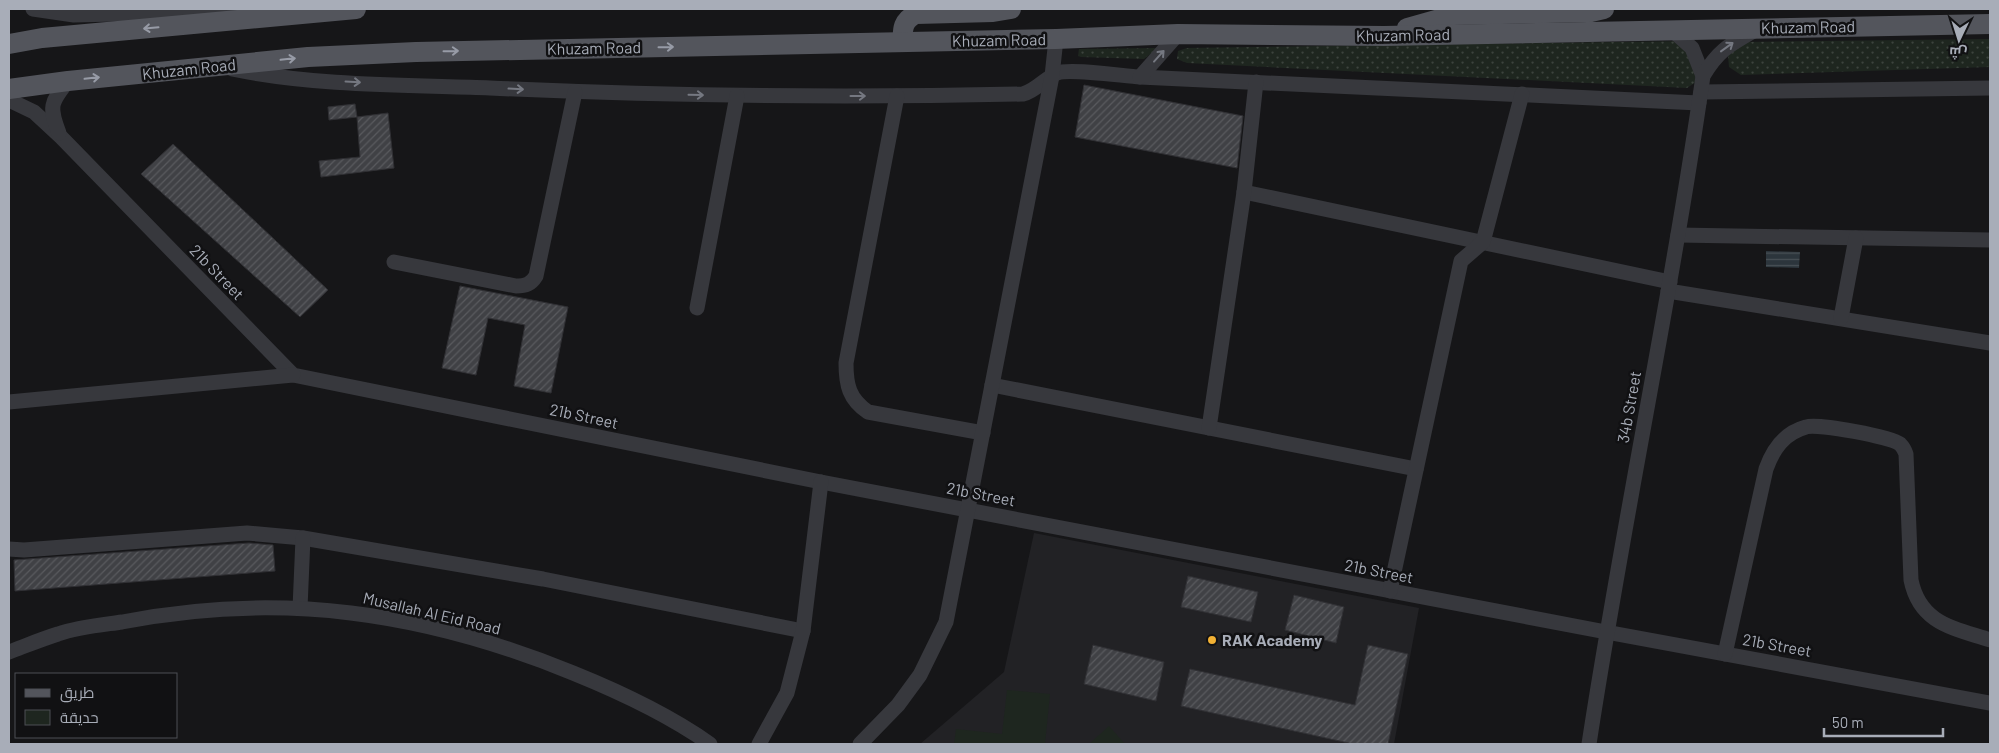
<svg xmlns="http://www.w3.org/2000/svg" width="1999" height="753" font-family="Barlow,Cairo,sans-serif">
	<defs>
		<pattern id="grass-dots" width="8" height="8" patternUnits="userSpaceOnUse" patternTransform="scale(1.25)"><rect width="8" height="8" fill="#1e261f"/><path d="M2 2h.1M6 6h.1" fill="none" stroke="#3c433d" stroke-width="1.8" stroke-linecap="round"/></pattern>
		<pattern id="water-rules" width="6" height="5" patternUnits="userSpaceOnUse" patternTransform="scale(1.25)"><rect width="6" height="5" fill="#2c353c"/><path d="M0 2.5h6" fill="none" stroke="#485056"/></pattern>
		<pattern id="building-hatch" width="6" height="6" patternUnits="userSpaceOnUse" patternTransform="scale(1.25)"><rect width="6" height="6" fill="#404145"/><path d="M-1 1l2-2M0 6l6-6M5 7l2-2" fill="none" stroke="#595a5e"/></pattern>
	</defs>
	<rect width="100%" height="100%" fill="#161618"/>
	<polygon fill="#222225" points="1034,533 1419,608 1394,744 920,744 1004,672"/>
	<g fill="url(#grass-dots)">
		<polygon points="1990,39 1990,67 1741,75 1729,67 1728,55 1743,42"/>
		<polygon points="1691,41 1699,80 1687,88 1187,63 1177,59 1178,51 1187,48"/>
		<polygon points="1158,48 1144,59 1081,57 1078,56 1079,49"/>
	</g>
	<g fill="#1e261f">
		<polygon points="1007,690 1050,694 1045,744 954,744 956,729 1002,734"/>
		<polygon points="1109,726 1125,744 1089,744"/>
	</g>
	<polygon fill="url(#water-rules)" points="1766,251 1800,252 1799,268 1766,267"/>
	<g fill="url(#building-hatch)" stroke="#303034">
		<polygon points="1084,85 1243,116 1237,168 1075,137"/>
		<polygon points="355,104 357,117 329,120 328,107"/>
		<polygon points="388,113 394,168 321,177 319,161 360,157 357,117"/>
		<polygon points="173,144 328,290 300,317 141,174"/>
		<polygon points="460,286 568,307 551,393 514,386 525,325 488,318 476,375 442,368"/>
		<polygon points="249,543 273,545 275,571 15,591 14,560"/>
		<polygon points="1188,576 1258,592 1251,622 1181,607"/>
		<polygon points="1294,595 1344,607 1336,643 1285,630"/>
		<polygon points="1093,645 1164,662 1156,701 1084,684"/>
		<polygon points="1368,645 1408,654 1388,744 1353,744 1181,706 1190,669 1355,705"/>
	</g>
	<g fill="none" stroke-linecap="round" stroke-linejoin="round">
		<g stroke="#37383d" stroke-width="15">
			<polyline points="33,9 74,15 241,11"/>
			<polyline points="1672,30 1692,48 1703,76"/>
			<path d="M232,69C314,86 406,85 490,88C667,96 845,98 1023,94C1037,90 1044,79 1057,73C1069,68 1123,76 1140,77L1699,103"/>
			<polyline points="1140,77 1178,34"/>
			<polyline points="1701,92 1990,88"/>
			<path d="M897,96L846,363C846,385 849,399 868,412L983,433"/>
			<polyline points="9,100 34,112 61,137 293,375 821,482 1606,632 1990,703"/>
			<path d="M59,133C49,107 50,103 68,81"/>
			<polyline points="1244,192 1670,282"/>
			<polyline points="1678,235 1990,240"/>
			<path d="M394,262L516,286C526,286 531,284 536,276L575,92"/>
			<polyline points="1668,291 1990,343"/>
			<polyline points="697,308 737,96"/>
			<polyline points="1841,318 1856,238"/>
			<polyline points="992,385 1416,469"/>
			<polyline points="9,402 293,375"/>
			<polyline points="1209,428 1244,192 1256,82"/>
			<polyline points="9,549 24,550 247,533 303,538 543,579 803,631"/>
			<polyline points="1390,591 1461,261 1483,242 1522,94"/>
			<polyline points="300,608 303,538"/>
			<path d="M9,652C25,646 42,639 58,634C78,627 101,625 122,622C280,591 424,612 573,673C620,692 669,715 710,744"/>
			<path d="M1725,654L1766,469C1773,449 1784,433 1806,427C1818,423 1891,437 1900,444C1903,447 1905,451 1906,454L1911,580C1920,624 1954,628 1990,640"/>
			<polyline points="759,744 787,693 803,631 821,482"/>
			<polyline points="860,744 898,705 920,675 946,622 1052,76 1056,39"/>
			<path d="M1589,744C1623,521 1671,299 1703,76C1719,49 1731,44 1757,29"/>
		</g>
		<g stroke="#53555c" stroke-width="20">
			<polyline points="1407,28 1453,15 1591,12 1604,9"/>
			<path d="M903,42C902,29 903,20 916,14L993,12L1011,9"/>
			<polyline points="9,44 42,38 356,9"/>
			<polyline points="9,89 68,81 308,57 416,52 1056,39 1178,34 1384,36 1990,24"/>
		</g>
	</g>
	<defs><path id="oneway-shaft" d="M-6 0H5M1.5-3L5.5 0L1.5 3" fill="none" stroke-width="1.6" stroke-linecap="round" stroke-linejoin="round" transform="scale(1.25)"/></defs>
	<g stroke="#979ba6">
		<use href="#oneway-shaft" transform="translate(151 28) rotate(175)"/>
		<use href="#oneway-shaft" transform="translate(666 47) rotate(-1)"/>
		<use href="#oneway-shaft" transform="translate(451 51) rotate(-1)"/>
		<use href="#oneway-shaft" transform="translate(288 59) rotate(-6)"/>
		<use href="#oneway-shaft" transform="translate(92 78) rotate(-6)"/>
	</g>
	<g stroke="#757881">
		<use href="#oneway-shaft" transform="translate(1727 47) rotate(-36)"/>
		<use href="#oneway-shaft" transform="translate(1159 56) rotate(-48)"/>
		<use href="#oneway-shaft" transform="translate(353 82) rotate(3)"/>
		<use href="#oneway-shaft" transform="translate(516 89) rotate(3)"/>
		<use href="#oneway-shaft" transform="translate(696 95) rotate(1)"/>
		<use href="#oneway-shaft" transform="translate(858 96)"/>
	</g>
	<circle fill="#f2b134" stroke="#111113" stroke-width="2" cx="1212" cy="640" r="5"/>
	<g text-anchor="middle" stroke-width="5" stroke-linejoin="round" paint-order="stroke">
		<g font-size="16" fill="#a8adb8" stroke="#111113">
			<text transform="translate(1808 27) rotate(-1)" y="6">Khuzam Road</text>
			<text transform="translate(1403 35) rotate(-1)" y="6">Khuzam Road</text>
			<text transform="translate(999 40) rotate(-1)" y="6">Khuzam Road</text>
			<text transform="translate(594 48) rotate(-1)" y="6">Khuzam Road</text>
			<text transform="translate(189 69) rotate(-6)" y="6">Khuzam Road</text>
			<text transform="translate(217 272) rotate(46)" y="6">21b Street</text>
			<text transform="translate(1629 407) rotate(-80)" y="6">34b Street</text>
			<text transform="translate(584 416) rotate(12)" y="6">21b Street</text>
			<text transform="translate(981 494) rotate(11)" y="6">21b Street</text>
			<text transform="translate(1379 571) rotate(11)" y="6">21b Street</text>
			<text transform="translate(432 613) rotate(13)" y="6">Musallah Al Eid Road</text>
			<text transform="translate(1777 645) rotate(10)" y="6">21b Street</text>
		</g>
		<g font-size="16" font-weight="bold" fill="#a8adb8" stroke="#111113" text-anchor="start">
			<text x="1222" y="646">RAK Academy</text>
		</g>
	</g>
	<rect width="1999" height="753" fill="none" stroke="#a8adb8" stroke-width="20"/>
	<rect x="15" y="673" width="162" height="65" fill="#111113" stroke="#4d4f55"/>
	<rect x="25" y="689" width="25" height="8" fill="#53555c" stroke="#4d4f55"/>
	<text x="60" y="698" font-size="15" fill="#a8adb8">طريق</text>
	<rect x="25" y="710" width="25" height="15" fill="#1e261f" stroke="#4d4f55"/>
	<text x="60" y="723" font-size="15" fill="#a8adb8">حديقة</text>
	<g transform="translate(1959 40) rotate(184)" stroke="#111113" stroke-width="4" paint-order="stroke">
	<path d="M0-4L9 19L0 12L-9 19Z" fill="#a8adb8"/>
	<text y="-8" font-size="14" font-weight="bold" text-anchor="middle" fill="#a8adb8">ش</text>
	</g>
	<path d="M1824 728v8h119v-8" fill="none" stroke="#a8adb8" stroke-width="2.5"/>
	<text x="1832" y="728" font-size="15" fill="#a8adb8" stroke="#111113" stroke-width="4" paint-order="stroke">50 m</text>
</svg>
